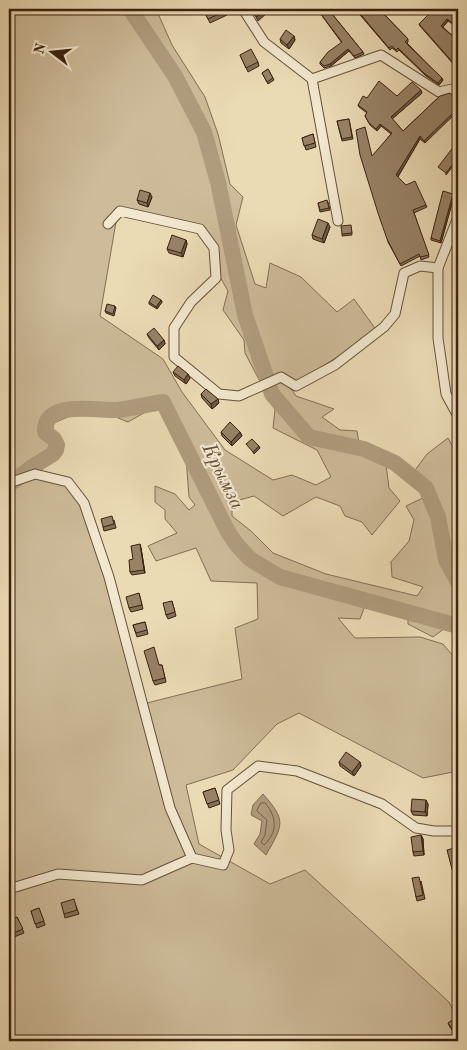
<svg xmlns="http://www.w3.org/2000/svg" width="467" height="1050" font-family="'Old Standard TT',serif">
	<rect width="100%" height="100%" fill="#ebdbb5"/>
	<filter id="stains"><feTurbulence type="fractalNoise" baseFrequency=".004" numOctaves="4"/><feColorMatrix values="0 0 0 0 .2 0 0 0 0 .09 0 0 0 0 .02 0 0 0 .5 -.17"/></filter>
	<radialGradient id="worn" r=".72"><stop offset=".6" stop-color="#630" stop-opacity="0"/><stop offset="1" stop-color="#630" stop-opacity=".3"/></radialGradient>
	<path fill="#cdbb99" stroke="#846e54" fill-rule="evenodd" d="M9,9H122L135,25L138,9H156L172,45L205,97L218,134L230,184L243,197L236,225L255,284L266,288L270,263L301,277L337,312L354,299L377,331L300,381L283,377L296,396L334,409L322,417L340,430L357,431L360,450L385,457L389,488L400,501L372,535L362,522L345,516L340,506L316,497L283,516L254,496L232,502V516L251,531L273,553L326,574L417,596L423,587L392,577L391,562L409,541L414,520L406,506L425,497L413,473L427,454L448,438L458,456V624L453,622L433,637L408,624V611L369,595L360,619L338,618L355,638L420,637L443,644L458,662V771L423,778L299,713L277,724L233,770L186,785L199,844L270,884L305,870L449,1002L458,1022V1041H9ZM118,210L208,235L215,268L228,291L223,310L244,340L245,353L275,410L273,428L317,450L331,477L316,485L292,475L273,480L225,450L182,392L163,359L100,316ZM163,402L184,431L189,497L195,505L189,510L175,494L155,486V502L165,510V519L177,533L148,546L156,561L196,548L211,581L257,583L258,619L235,628L242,679L143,704L84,503L68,482L35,473L49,446L54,423L91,407L128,422Z"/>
	<path fill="#af9c7d" stroke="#816b51" d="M263,794C287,821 283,825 266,855L254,844L260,834L262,821L251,815L253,805Z"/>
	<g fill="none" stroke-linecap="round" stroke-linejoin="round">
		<path stroke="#755e46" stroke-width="1" d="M261,803H265C277,817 278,832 264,845L261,842L265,835L267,820L257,811Z"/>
		<g stroke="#af9c7d" stroke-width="16">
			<polyline points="130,9 175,76 204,132 218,182 245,315 272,394 309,437 364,449 395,463 426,488 438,517 446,560 458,582"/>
			<path d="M9,485L32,467L53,454L56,450L57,445L54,439L45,432C44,399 98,411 117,410C133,408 148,404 163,402L228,532L237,545L250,559L280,577L458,626"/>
		</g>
		<g stroke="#675039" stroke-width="11">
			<g id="minor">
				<polyline points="243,9 264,42 312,79 338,221"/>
				<polyline points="312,79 381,55 439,92 456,88 458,91"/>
				<polyline points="458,217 438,268 438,338 446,394 458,416"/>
				<polyline points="108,224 120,211 200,229 214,248 216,278 191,302 174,328 174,357 219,394 239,396 281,377 296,386 335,365 384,327 395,314 404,273 420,266 438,268"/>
				<polyline points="9,483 35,474 68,482 84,503 109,577 170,808 192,858"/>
				<polyline points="9,889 58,874 142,880 192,858 223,865 229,850 226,830 227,790 258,766 297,771 382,804 416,828 434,831 458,831"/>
			</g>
		</g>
		<use href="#minor" stroke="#f2e8cf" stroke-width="9"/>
	</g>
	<g fill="#827058" stroke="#3b2110">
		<polygon points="317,9 328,9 363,52 364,54 355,58 349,51 331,66 324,68 320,64 320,62 342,43"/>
		<polygon points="355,9 379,9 408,39 408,42 407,43 443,80 439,85 426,76 399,50 397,52 392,48 390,50"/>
		<polygon points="458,9 457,27 448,21 443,27 458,41 458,72 456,70 455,68 456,67 420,26 419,24"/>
		<polygon points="204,11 226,11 227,15 210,23"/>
		<polygon points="294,36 295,40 289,49 281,43 280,39"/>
		<polygon points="240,55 258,62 259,66 248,72"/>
		<polygon points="268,69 274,80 268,84 262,73"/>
		<polygon points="422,93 392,119 403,131 440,96 425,143 420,139 398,177 426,205 427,207 414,213 429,257 421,260 420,256 401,266 388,242 373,156 391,134 381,126 377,131 370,125 365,116 367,113 359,107 358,105 367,98 397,96"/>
		<polygon points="349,119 353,139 342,141 337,121"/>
		<polygon points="313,134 316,147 306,150 302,138"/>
		<polygon points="454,196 441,243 431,240 431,238"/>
		<polygon points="152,197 148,207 139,204 137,200"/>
		<polygon points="328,202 330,210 320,212 318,203"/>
		<polygon points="330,227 324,243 313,239 312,235"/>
		<polygon points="351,227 352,235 342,236 342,234"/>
		<polygon points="186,240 187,244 183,257 169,253 167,249"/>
		<polygon points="161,300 162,302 157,309 149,304 149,302"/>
		<polygon points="115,306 116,308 114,316 106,313 105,311"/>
		<polygon points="147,334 164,340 165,344 159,350 149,338"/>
		<polygon points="173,372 190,378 186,384 175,376"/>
		<polygon points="201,394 219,403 212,409 202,398"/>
		<polygon points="221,432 240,432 242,436 232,446 222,436"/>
		<polygon points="114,520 116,528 104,531 103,527"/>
		<polygon points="141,548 145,573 132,575 130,572 133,559"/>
		<polygon points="139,593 143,609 131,612 129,608"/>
		<polygon points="172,601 176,616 168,619 166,615"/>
		<polygon points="145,622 148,634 137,637 133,625"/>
		<polygon points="159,665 162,665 166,682 155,685 153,681"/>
		<polygon points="339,762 360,762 361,766 354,776 340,766"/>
		<polygon points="215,788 220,804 209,808 203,792"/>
		<polygon points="428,804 427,816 413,815 411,811"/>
		<polygon points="421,835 423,839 424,855 414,856 413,852"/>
		<polygon points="458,848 458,872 453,873 452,869"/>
		<polygon points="9,862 12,870 9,872"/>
		<polygon points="421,881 425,899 417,901 416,897"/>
		<polygon points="75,903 79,914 65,918 64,914"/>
		<polygon points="39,908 45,925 37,928 31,911"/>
		<polygon points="17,917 24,933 9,939 9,921"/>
		<polygon points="458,1022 458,1039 450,1027 448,1023"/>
	</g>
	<g fill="#6a5b47" stroke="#3b2110">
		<polygon points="266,9 267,13 258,21 256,17"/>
		<polygon points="447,19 448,21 442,28 441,26"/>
		<polygon points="294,36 295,40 289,49 287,45"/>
		<polygon points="348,49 349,51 331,66 330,64"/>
		<polygon points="442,78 443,80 439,85 438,83"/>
		<polygon points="421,90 422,93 392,119 391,117"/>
		<polygon points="458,108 458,111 425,143 424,141"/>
		<polygon points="380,124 381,126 377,131 376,129"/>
		<polygon points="420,136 420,139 397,178 396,175"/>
		<polygon points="458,157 458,160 446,175 446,173"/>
		<polygon points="150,193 152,197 148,207 147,203"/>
		<polygon points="453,194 454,196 441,243 440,241"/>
		<polygon points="328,223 330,227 324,243 322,239"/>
		<polygon points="186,240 187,244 183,257 181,253"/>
		<polygon points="161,300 162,302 157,309 156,307"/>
		<polygon points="164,340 165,344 159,350 157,346"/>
		<polygon points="188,374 190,378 186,384 184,380"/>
		<polygon points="218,399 219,403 212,409 211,404"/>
		<polygon points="240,432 242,436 232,446 231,442"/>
		<polygon points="259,446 260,448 254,454 253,452"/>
		<polygon points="140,544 141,548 145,573 144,570"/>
		<polygon points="360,762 361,766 354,776 352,772"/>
		<polygon points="426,800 428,804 427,816 425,812"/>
		<polygon points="421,835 423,839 424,855 423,851"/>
	</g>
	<g fill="#978266" stroke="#3b2110">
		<polygon points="209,9 225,9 226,11 208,19 204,11"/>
		<polygon points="253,9 266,9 256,17 252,10"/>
		<polygon points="317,9 328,9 363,52 354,56 348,49 330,64 324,66 320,62 328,52 342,42"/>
		<polygon points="356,9 379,9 408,39 405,42 442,78 438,83 425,74 398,48 396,50 392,46 389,48"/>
		<polygon points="434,9 458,9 458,23 456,25 447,19 441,26 458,41 458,71 455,68 457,67 419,24"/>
		<polygon points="286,30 294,36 287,45 280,39"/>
		<polygon points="251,49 258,62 246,68 240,55"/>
		<polygon points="268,69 273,78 267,82 262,73"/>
		<polygon points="379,81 397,96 412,82 421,90 391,117 403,131 440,96 450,93 458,102 458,108 424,141 420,136 396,175 406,185 415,181 426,205 413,210 429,255 420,257 419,254 400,264 387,239 378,213 360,155 356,130 365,127 372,156 392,133 380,124 376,129 369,123 365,116 367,112 358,105 363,96 367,98"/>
		<polygon points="349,119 352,137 342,139 337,121"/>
		<polygon points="313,134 315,143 304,146 302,138"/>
		<polygon points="458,141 458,157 446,173 438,167"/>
		<polygon points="140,190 150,193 147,203 137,200"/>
		<polygon points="443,191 453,194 440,241 431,238"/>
		<polygon points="327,200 329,208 320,210 318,203"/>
		<polygon points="318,219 328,223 322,239 312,235"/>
		<polygon points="351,225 352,233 342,234 341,226"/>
		<polygon points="172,235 186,240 181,253 167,249"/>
		<polygon points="153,295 161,300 156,307 149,302"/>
		<polygon points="107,304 115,306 113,314 105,311"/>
		<polygon points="154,328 164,340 157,346 147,334"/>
		<polygon points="178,366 188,374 184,380 173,372"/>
		<polygon points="206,389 218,399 211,404 201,394"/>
		<polygon points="230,422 240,432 231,442 221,432"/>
		<polygon points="252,439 259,446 253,452 246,444"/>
		<polygon points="112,516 114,524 103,527 101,519"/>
		<polygon points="140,544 144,570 130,572 129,560 133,559 131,546"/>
		<polygon points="139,593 142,605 129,608 126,597"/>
		<polygon points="172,601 175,612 166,615 163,603"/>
		<polygon points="145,622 147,630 136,633 133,625"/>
		<polygon points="154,647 159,665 162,665 165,678 153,681 144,651"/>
		<polygon points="346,752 360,762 352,772 339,762"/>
		<polygon points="215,788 219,800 207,804 203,792"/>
		<polygon points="412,799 426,800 425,812 411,811"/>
		<polygon points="421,835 423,851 413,852 411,837"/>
		<polygon points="458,847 458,868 452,869 447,850"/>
		<polygon points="419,877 423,895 416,897 412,878"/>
		<polygon points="74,899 77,910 64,914 61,903"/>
		<polygon points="39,908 44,921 35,924 31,911"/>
		<polygon points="17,917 23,929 9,935 9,921"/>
		<polygon points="455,1018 458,1022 458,1035 457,1035 448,1023"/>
	</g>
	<g text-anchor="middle" stroke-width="4.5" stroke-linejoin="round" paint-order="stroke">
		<g font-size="20" font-style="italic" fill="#644c36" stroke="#f2e8cf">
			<text transform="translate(224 476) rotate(64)" y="7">Крымза</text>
		</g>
	</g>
	<rect width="467" height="1050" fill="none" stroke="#ebdbb5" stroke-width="30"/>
	<rect x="10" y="10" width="447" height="1030" fill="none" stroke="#3b2110" stroke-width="2.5"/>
	<rect x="15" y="15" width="437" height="1020" fill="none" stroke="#3b2110"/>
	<g transform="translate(52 52) rotate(286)" stroke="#f2e8cf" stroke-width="4" paint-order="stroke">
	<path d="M0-4L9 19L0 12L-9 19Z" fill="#3b2110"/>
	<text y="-8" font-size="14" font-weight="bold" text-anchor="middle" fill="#3b2110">N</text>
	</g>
	<rect width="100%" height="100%" filter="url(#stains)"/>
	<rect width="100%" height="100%" fill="url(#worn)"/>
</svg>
